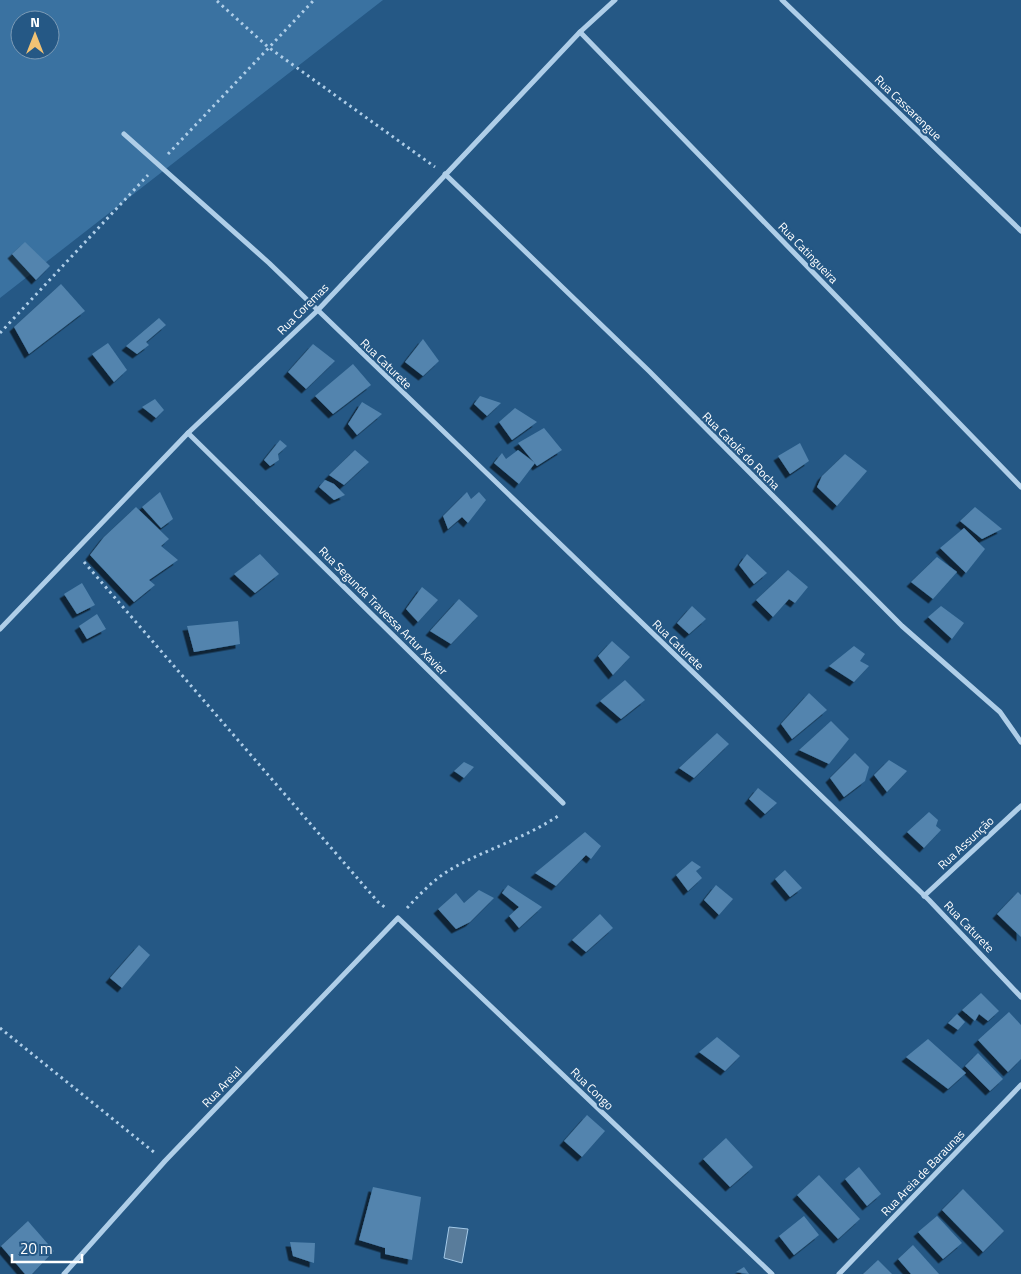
<svg xmlns="http://www.w3.org/2000/svg" width="1021" height="1274" font-family="'Titillium Web',sans-serif">
	<defs>
		<filter id="shadow"><feDropShadow dx="-4.5" dy="4.5" stdDeviation="0" flood-color="#0009"/></filter>
	</defs>
	<rect width="100%" height="100%" fill="#255885"/>
	<path fill="#3a72a1" fill-rule="evenodd" d="M0,0H383L0,298ZM20,20H50V50H20Z"/>
	<polygon fill="#597c9b" stroke="#a4cae9" points="449,1227 468,1229 462,1263 444,1258"/>
	<g fill="#5284ae" filter="url(#shadow)">
		<polygon points="25,242 50,266 36,280 12,254"/>
		<polygon points="61,284 85,311 29,354 14,327"/>
		<polygon points="159,318 166,325 146,342 149,345 137,354 126,346"/>
		<polygon points="423,339 439,361 423,376 405,362"/>
		<polygon points="108,343 127,370 114,382 92,354"/>
		<polygon points="313,344 335,361 306,389 288,372"/>
		<polygon points="353,364 371,385 333,414 315,396"/>
		<polygon points="480,396 501,403 487,416 474,404"/>
		<polygon points="155,399 164,410 156,418 142,407"/>
		<polygon points="362,402 382,414 357,435 348,424"/>
		<polygon points="515,408 537,422 512,440 499,422"/>
		<polygon points="544,428 562,450 537,466 518,443"/>
		<polygon points="280,440 287,446 278,454 279,460 270,466 264,460"/>
		<polygon points="800,443 809,461 790,474 778,456"/>
		<polygon points="355,450 369,462 344,485 329,475"/>
		<polygon points="518,450 535,463 519,484 494,463 502,453 506,459"/>
		<polygon points="845,454 867,471 837,506 817,487 822,476"/>
		<polygon points="325,480 334,484 345,495 334,500 319,487"/>
		<polygon points="160,492 173,519 161,528 142,507"/>
		<polygon points="467,492 471,499 479,492 486,500 468,523 462,517 448,529 443,516"/>
		<polygon points="136,507 169,539 161,546 178,560 149,580 155,585 134,602 90,555 104,537"/>
		<polygon points="975,507 1002,529 982,539 960,521"/>
		<polygon points="964,528 985,549 966,573 940,548"/>
		<polygon points="260,554 279,574 255,593 234,574"/>
		<polygon points="747,554 767,573 754,584 739,565"/>
		<polygon points="937,557 957,572 933,599 911,582"/>
		<polygon points="788,570 808,587 795,603 789,599 773,617 756,600"/>
		<polygon points="82,583 95,605 77,614 64,594"/>
		<polygon points="422,587 438,600 418,622 406,609"/>
		<polygon points="459,599 478,616 451,644 430,631"/>
		<polygon points="692,606 706,619 689,634 677,623"/>
		<polygon points="941,606 964,623 952,639 928,617"/>
		<polygon points="97,614 106,629 87,639 79,626"/>
		<polygon points="238,621 240,644 194,652 187,626"/>
		<polygon points="612,641 630,657 613,675 598,656"/>
		<polygon points="854,646 865,654 860,661 869,666 854,682 829,666"/>
		<polygon points="625,680 645,700 621,719 600,701"/>
		<polygon points="809,693 827,710 792,739 781,724"/>
		<polygon points="831,721 849,739 829,764 799,750"/>
		<polygon points="717,733 729,744 694,778 679,768"/>
		<polygon points="855,753 869,767 865,781 844,797 830,778"/>
		<polygon points="889,760 907,771 887,792 874,775"/>
		<polygon points="464,762 474,767 464,778 454,771"/>
		<polygon points="758,788 777,803 765,814 749,799"/>
		<polygon points="929,812 938,820 936,826 941,830 924,848 907,832"/>
		<polygon points="585,832 601,846 591,859 586,855 556,886 535,873"/>
		<polygon points="692,861 701,867 696,871 702,878 688,891 676,875"/>
		<polygon points="785,870 802,888 790,897 775,879"/>
		<polygon points="508,885 542,907 519,928 509,916 519,907 502,893"/>
		<polygon points="716,885 733,899 719,915 704,900"/>
		<polygon points="479,890 494,898 470,922 456,929 438,909 456,893 464,903"/>
		<polygon points="1018,892 1021,895 1021,937 997,914"/>
		<polygon points="600,914 613,928 586,952 572,940"/>
		<polygon points="139,945 150,955 122,988 110,978"/>
		<polygon points="981,993 999,1011 988,1021 979,1014 975,1021 962,1010"/>
		<polygon points="1009,1012 1021,1025 1021,1059 1008,1072 978,1040"/>
		<polygon points="957,1014 965,1022 958,1030 948,1023"/>
		<polygon points="717,1037 740,1056 725,1071 699,1052"/>
		<polygon points="928,1039 966,1073 948,1089 906,1057"/>
		<polygon points="978,1053 1003,1079 990,1091 965,1066"/>
		<polygon points="587,1115 605,1131 582,1157 564,1141"/>
		<polygon points="726,1138 753,1167 730,1187 703,1159"/>
		<polygon points="859,1167 881,1194 867,1206 845,1179"/>
		<polygon points="819,1175 860,1219 838,1239 797,1195"/>
		<polygon points="373,1187 421,1197 412,1260 385,1254 385,1248 359,1240"/>
		<polygon points="963,1189 1004,1231 983,1252 942,1210"/>
		<polygon points="804,1216 819,1235 794,1255 779,1236"/>
		<polygon points="937,1216 962,1243 943,1259 918,1232"/>
		<polygon points="28,1221 54,1251 32,1274 25,1274 1,1246"/>
		<polygon points="290,1242 315,1243 314,1263 293,1256"/>
		<polygon points="913,1245 939,1274 911,1274 898,1259"/>
		<polygon points="878,1260 892,1274 863,1274"/>
		<polygon points="744,1267 749,1274 736,1272"/>
	</g>
	<g fill="none" stroke-linecap="round" stroke-linejoin="round">
		<g stroke="#afcee8" stroke-width="3" stroke-dasharray="2.5 4" stroke-linecap="butt">
			<polyline points="217,1 268,47 435,167"/>
			<polyline points="168,154 314,0"/>
			<polyline points="0,333 148,175"/>
			<polyline points="84,562 378,902 387,909"/>
			<path d="M407,908C421,893 435,878 453,868C487,849 525,838 558,816"/>
			<polyline points="0,1028 155,1153"/>
		</g>
		<g stroke="#afcee8" stroke-width="5">
			<polyline points="782,0 1021,231"/>
			<polyline points="580,32 1021,487"/>
			<polyline points="124,134 269,263 929,900 1021,997"/>
			<polyline points="445,174 649,371 902,626 1000,712 1021,742"/>
			<polyline points="188,433 563,803"/>
			<polyline points="0,629 188,433 317,311 580,32 615,0"/>
			<polyline points="924,896 1021,806"/>
			<polyline points="64,1274 165,1161 398,918 772,1274"/>
			<polyline points="839,1274 1021,1085"/>
		</g>
	</g>
	<g text-anchor="middle" stroke-width="4.5" stroke-linejoin="round" paint-order="stroke">
		<g font-size="12" fill="#fff" stroke="#255885">
			<text transform="translate(908 108) rotate(44)" y="4">Rua Cassarengue</text>
			<text transform="translate(808 253) rotate(46)" y="4">Rua Catingueira</text>
			<text transform="translate(303 309) rotate(-45)" y="4">Rua Coremas</text>
			<text transform="translate(386 364) rotate(44)" y="4">Rua Caturete</text>
			<text transform="translate(741 451) rotate(45)" y="4">Rua Catolé do Rocha</text>
			<text transform="translate(383 611) rotate(45)" y="4">Rua Segunda Travessa Artur Xavier</text>
			<text transform="translate(678 645) rotate(44)" y="4">Rua Caturete</text>
			<text transform="translate(966 843) rotate(-43)" y="4">Rua Assunção</text>
			<text transform="translate(969 927) rotate(46)" y="4">Rua Caturete</text>
			<text transform="translate(222 1087) rotate(-46)" y="4">Rua Areial</text>
			<text transform="translate(592 1089) rotate(44)" y="4">Rua Congo</text>
			<text transform="translate(923 1173) rotate(-46)" y="4">Rua Areia de Baraunas</text>
		</g>
	</g>
	<g transform="translate(35 35)"><circle r="24" fill="#255885" stroke="#7c9bb6"/>
	<path d="M0-4L9 19L0 12L-9 19Z" fill="#f1c274"/>
	<text y="-8" font-size="14" font-weight="bold" text-anchor="middle" fill="#ffffff">N</text>
	</g>
	<path d="M12 1254v8h70v-8" fill="none" stroke="#ffffff" stroke-width="2.5"/>
	<text x="20" y="1254" font-size="15" fill="#ffffff" stroke="#255885" stroke-width="4" paint-order="stroke">20 m</text>
</svg>
